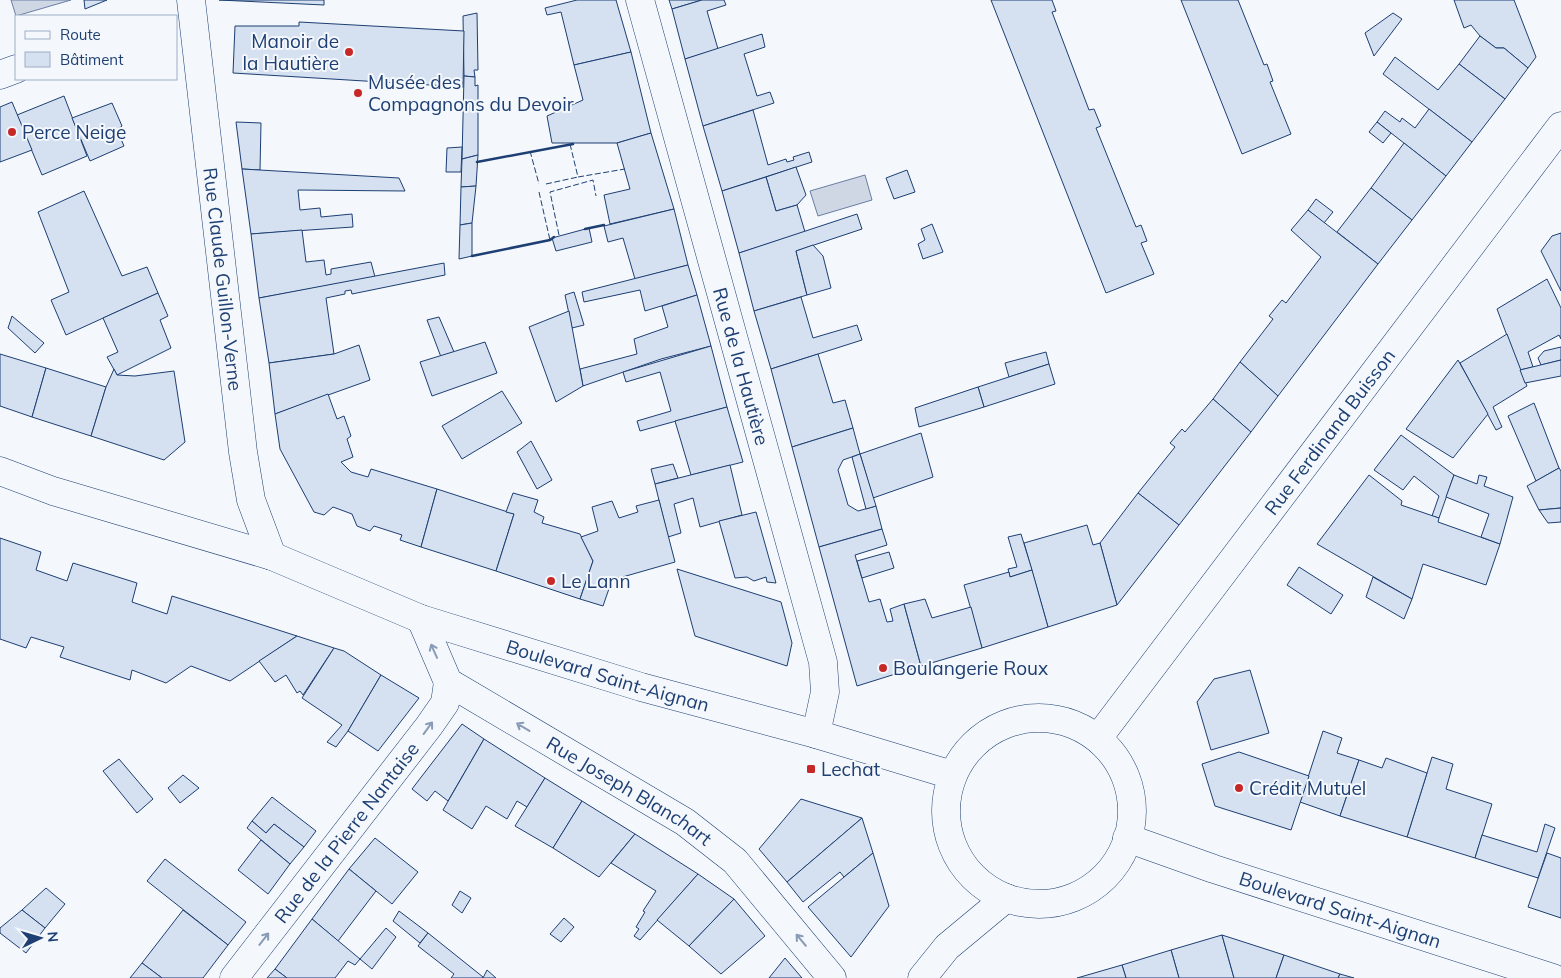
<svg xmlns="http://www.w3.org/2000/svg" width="1561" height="978" font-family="Mulish,sans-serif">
	<rect width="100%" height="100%" fill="#f4f7fb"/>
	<g fill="#cfd7e4" stroke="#687fa3">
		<polygon points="11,0 71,0 16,16"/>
		<polygon points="865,175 872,200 818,216 810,191"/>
	</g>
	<g fill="#d5e0f0" stroke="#1d3f73">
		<polygon points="84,0 107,0 85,9"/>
		<polygon points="219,0 324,0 324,5"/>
		<polygon points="577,0 616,0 631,52 574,65 561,12 547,15 545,8"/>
		<polygon points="669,0 702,0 672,9"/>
		<polygon points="702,0 724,0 726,5 707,11 718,49 685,59 672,9"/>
		<polygon points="991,0 1052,0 1056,11 1052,12 1089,110 1094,109 1101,126 1096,128 1136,227 1141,225 1147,241 1141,243 1154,274 1106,293"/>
		<polygon points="1181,0 1238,0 1264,65 1267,64 1273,81 1270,82 1291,134 1242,154"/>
		<polygon points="1454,0 1514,0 1536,57 1528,68 1504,48 1496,48 1480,36 1471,25 1464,28"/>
		<polygon points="477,13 478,70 474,70 475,77 464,76 463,16"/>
		<polygon points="1393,13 1402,19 1374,56 1365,33"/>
		<polygon points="299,22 464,31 463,87 233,73 235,26 299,26"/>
		<polygon points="762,34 765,47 744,54 757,96 770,92 774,103 703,126 685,59"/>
		<polygon points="1480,36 1496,48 1504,48 1528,68 1505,99 1459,64"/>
		<polygon points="631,52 651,133 617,143 552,143 547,116 583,100 574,65"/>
		<polygon points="1395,57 1438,90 1459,64 1505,99 1472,142 1383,74"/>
		<polygon points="464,76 475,77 475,86 478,85 478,155 462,159"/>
		<polygon points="64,96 87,156 42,175 17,115"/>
		<polygon points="12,102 32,150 0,162 0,107"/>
		<polygon points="112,103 122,126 117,130 124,146 90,161 72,118"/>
		<polygon points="1429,109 1472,142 1446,176 1377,122 1385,111 1400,122 1402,118 1415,128"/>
		<polygon points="753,110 768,165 786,159 787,162 794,160 793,157 809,152 812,162 722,191 703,126"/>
		<polygon points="236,122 261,123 260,170 242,169"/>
		<polygon points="1377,122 1391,133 1383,143 1369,132"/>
		<polygon points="651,133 674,209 610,224 604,195 630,189 617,143"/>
		<polygon points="1404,143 1446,176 1412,220 1371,188"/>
		<polygon points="462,147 461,172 446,172 447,148"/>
		<polygon points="478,155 476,186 461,187 462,159"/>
		<polygon points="796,167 806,195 797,205 776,211 766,177"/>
		<polygon points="242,169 399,178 405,191 298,190 300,210 320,208 321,217 352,214 353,227 251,234"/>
		<polygon points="907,170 915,192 894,199 886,178"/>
		<polygon points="766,177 776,211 797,205 805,232 739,253 722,191"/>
		<polygon points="476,186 472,223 460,225 461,187"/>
		<polygon points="1371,188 1412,220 1378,264 1337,232"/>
		<polygon points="84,191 122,276 147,267 158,293 66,335 51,300 69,292 38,212"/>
		<polygon points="1316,199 1333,212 1324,223 1308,210"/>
		<polygon points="674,209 688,265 635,279 623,238 608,242 604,226"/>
		<polygon points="1308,210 1378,264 1278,396 1240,362 1273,319 1269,316 1282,300 1286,303 1321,257 1291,230"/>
		<polygon points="857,214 862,229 796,251 807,295 754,311 739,253"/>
		<polygon points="472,223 472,256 459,259 460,225"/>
		<polygon points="932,224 943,252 923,259 918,244 925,240 921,229"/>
		<polygon points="589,228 592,242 556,251 552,238"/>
		<polygon points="302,230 306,262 324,260 326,275 331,274 331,269 371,262 375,277 259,298 251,234"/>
		<polygon points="1561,233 1561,291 1541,251 1552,236"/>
		<polygon points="813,245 823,256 831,288 807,295 796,251"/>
		<polygon points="444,263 445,275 352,294 351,290 345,291 345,294 326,298 334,354 269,363 259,298"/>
		<polygon points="688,265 697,295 645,311 640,290 584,302 582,292"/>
		<polygon points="1547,279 1561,308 1561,339 1559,335 1528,352 1533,367 1520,370 1497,309"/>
		<polygon points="574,292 584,325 572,328 565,295"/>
		<polygon points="158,293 168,316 160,320 171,348 117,375 107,357 118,352 103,318"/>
		<polygon points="697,295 711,346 661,359 583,386 580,369 637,354 634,339 668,327 662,306"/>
		<polygon points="801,297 813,338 857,325 862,340 771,369 754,311"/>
		<polygon points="569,311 583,386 556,402 529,327"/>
		<polygon points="12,316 44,343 35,353 8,328"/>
		<polygon points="439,317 454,352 441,357 427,320"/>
		<polygon points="1507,334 1527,386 1493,407 1502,427 1496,430 1460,363"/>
		<polygon points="485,342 497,373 432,396 420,362"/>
		<polygon points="359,345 370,380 275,414 269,363 334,354"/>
		<polygon points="711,346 727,407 640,431 637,421 671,411 660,372 626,382 623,372"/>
		<polygon points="1561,347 1561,360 1541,365 1538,358 1544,351"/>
		<polygon points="1046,352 1049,364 1009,377 1005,363"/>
		<polygon points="0,354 46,368 32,417 0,406"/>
		<polygon points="818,354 833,403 845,400 853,428 792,447 771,369"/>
		<polygon points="1458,360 1488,414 1453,458 1406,429"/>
		<polygon points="1561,360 1561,376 1525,383 1520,370"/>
		<polygon points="1240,362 1278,396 1251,432 1213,399"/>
		<polygon points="1049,364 1055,384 984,407 978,387"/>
		<polygon points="46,368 106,387 91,436 32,417"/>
		<polygon points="114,369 117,375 135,376 174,371 185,442 164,460 91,436 106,387"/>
		<polygon points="978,387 984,407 919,427 915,408"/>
		<polygon points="502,391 522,423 462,459 442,426"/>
		<polygon points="328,394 337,419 344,416 351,436 347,439 353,457 341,462 351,472 368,477 371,469 437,489 421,547 400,540 402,535 374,526 370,531 357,526 352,514 333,507 324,515 314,512 280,449 275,414"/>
		<polygon points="1213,399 1251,432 1179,525 1138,493 1175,447 1170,443 1182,429 1185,432"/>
		<polygon points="1534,403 1559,468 1536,481 1508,416"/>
		<polygon points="727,407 743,462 691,475 675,421"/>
		<polygon points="853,428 860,454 843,460 838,470 848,505 858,511 876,506 882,529 819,547 792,447"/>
		<polygon points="921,433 933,477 873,498 860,454"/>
		<polygon points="1401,435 1454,475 1439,518 1432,516 1439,496 1414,476 1403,490 1374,470"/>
		<polygon points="531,441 552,480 537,489 517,452"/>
		<polygon points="860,454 876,506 866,509 852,457"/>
		<polygon points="673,464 678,478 655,484 651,469"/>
		<polygon points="730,465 742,515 700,527 693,498 674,504 681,533 668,537 655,484"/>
		<polygon points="1559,468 1561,471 1561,508 1539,510 1527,486"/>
		<polygon points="1369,475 1402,501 1401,505 1439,518 1438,522 1500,544 1486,585 1423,564 1412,599 1317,544"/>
		<polygon points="1454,475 1477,484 1479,475 1487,477 1484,486 1513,497 1500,544 1481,537 1489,514 1446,497"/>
		<polygon points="437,489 514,514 496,571 421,547"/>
		<polygon points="513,493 538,500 534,512 544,517 542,523 580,534 593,561 580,599 496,571 514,514 506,512"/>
		<polygon points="1138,493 1179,525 1117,605 1100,543"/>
		<polygon points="659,500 675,562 612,580 603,606 580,599 593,561 581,537 598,531 592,507 612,501 619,518 638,512 636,506"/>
		<polygon points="1561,508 1561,522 1548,523 1539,510"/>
		<polygon points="756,512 776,583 767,582 766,577 754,581 747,577 735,578 719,521"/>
		<polygon points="1087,525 1093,545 1100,543 1117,605 1048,627 1024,543"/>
		<polygon points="882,529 887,545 855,555 869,602 880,599 887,622 893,621 890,609 904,604 921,666 857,686 819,547"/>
		<polygon points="1021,534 1032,570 1010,577 1008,569 1017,567 1008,537"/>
		<polygon points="0,538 41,552 36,570 67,581 73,563 137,583 132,602 167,614 172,596 297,636 230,681 191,666 166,683 132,670 130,680 60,657 64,647 31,637 26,648 0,639"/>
		<polygon points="889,552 894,568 862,578 857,561"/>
		<polygon points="1299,567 1343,595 1331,614 1287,585"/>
		<polygon points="677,569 781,602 792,643 787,666 695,636"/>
		<polygon points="1032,570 1048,627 982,648 964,585 1009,572 1010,577"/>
		<polygon points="1373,577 1412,599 1404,619 1366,597"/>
		<polygon points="925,599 932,618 971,607 982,648 921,666 904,604"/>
		<polygon points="297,636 334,648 303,695 300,691 297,693 286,675 275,682 259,661"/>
		<polygon points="334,648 344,651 381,675 348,731 336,747 327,742 342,725 302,698"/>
		<polygon points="1250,670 1269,733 1211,750 1197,702 1214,679"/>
		<polygon points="381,675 419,698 378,751 348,731"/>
		<polygon points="462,724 484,739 448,801 435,791 427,801 412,789"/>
		<polygon points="1323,731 1342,738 1337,753 1359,760 1340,816 1300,802"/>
		<polygon points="484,739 545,778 527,807 517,801 507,819 486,806 472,829 443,810"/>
		<polygon points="1239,752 1309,776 1291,830 1215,806 1202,764"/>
		<polygon points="1432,757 1453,764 1446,789 1492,804 1475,858 1407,837"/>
		<polygon points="1386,758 1427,773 1407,837 1340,816 1359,760 1382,768"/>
		<polygon points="119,759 153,799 137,813 103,771"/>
		<polygon points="183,775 199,788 180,803 168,788"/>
		<polygon points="545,778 582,801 553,848 515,826"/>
		<polygon points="272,797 316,831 304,847 274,824 266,833 252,821"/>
		<polygon points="801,799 862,818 787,882 759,849"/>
		<polygon points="582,801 635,834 599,877 553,848"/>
		<polygon points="862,818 873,853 844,877 840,872 803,902 787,882"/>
		<polygon points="252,821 266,833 274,824 304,847 290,864 247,828"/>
		<polygon points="1545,824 1555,828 1538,878 1475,858 1482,835 1537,852"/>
		<polygon points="635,834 698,874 640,940 634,936 639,929 636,927 645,912 643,911 656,891 611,863"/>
		<polygon points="375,838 418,872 392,904 349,869"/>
		<polygon points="261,840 290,864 268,894 238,870"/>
		<polygon points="873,853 889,906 851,957 808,907"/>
		<polygon points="1547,853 1561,858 1561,918 1528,907"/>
		<polygon points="165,859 246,922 228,945 147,881"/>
		<polygon points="349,869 376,891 338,941 312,919"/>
		<polygon points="698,874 734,899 689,946 657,920"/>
		<polygon points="46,888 65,904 45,928 22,910"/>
		<polygon points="460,891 471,898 462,913 452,905"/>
		<polygon points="734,899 765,936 721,974 689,946"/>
		<polygon points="22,910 45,928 26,953 0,933 0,928"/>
		<polygon points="183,910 228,945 203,978 162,978 142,963"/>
		<polygon points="399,911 428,933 420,943 393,921"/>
		<polygon points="564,918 574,927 561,942 550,934"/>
		<polygon points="312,919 360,959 355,965 348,961 335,978 287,978 275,969"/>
		<polygon points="386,928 396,937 372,969 360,959"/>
		<polygon points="428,933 483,977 483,978 451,978 454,974 418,946"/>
		<polygon points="1222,935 1234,978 1179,978 1171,950"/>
		<polygon points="1222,935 1284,955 1276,978 1234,978"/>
		<polygon points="1171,950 1179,978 1126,978 1122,965"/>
		<polygon points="1284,955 1340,974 1338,978 1276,978"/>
		<polygon points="785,958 802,978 769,978"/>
		<polygon points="142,963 162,978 130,978"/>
		<polygon points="1122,965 1126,978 1077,978"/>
		<polygon points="275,969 287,978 267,978"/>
		<polygon points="487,970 496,978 483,978"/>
		<polygon points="1340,974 1354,978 1338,978"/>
	</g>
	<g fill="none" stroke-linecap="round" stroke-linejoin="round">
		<g stroke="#1d3f73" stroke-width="29">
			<g id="minor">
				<path id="s1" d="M191,0L243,452L251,500L272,556"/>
				<path id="s2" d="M640,0L823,662L825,692L816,734"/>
				<polyline points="0,75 16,69"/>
				<path id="s3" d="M0,471L53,491L272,556L421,619L641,687L816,734L952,775"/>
				<path id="s4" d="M421,619L448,682L685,822L735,861L832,978"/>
				<circle cx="1039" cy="811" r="93"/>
				<path id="s5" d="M1098,738L1561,126"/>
				<path id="s6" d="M1127,838L1214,869L1553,978"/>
				<path id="s7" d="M234,978L429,726L445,703L448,682"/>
				<polyline points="922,978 947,947 1006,898"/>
			</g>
		</g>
		<use href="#minor" stroke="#f4f7fb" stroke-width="28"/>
		<g stroke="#1d3f73" stroke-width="1" stroke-dasharray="6 2.5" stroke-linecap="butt">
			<polyline points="570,144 578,177 625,169"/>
			<polyline points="530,151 539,184"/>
			<polyline points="546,184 578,177"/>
			<polyline points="539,192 550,240"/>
			<polyline points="559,235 550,192 593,180 596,196"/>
		</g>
		<g stroke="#1d3f73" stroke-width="2.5">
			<polyline points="477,162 573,144"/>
			<polyline points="585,229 604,225"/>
			<polyline points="472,256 550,240 554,237"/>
		</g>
	</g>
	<defs><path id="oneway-shaft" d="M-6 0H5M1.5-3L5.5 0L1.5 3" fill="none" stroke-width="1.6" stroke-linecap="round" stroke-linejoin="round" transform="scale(1.25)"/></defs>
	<g stroke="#889bb7">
		<use href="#oneway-shaft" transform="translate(434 651) rotate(-114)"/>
		<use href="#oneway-shaft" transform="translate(523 727) rotate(-149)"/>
		<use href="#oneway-shaft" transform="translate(428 728) rotate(-54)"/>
		<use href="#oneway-shaft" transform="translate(264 939) rotate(-52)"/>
		<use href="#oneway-shaft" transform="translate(801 940) rotate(-130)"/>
	</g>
	<g fill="#c62828" stroke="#f4f7fb" stroke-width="2">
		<circle cx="349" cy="52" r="5"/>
		<circle cx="358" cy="93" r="5"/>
		<circle cx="12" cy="132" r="5"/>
		<circle cx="551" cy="581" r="5"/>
		<circle cx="883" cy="668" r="5"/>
		<rect x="806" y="764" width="10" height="10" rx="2.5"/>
		<circle cx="1239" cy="788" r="5"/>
	</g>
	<g text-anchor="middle" stroke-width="4" stroke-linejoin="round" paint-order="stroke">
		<g font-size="19" fill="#1d3f73" stroke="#f4f7fb" text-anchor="start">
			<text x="339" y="48" text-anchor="end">Manoir de<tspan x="339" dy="22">la Hautière</tspan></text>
			<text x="368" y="89">Musée des<tspan x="368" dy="22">Compagnons du Devoir</tspan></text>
			<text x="22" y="139">Perce Neige</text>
			<text x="561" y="588">Le Lann</text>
			<text x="893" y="675">Boulangerie Roux</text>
			<text x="821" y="776">Lechat</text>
			<text x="1249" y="795">Crédit Mutuel</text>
		</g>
		<g font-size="19" fill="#1d3f73" stroke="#f4f7fb">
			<text dy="7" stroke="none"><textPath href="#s1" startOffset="281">Rue Claude Guillon-Verne</textPath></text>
			<text dy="7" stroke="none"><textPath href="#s2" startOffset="380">Rue de la Hautière</textPath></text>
			<text dy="7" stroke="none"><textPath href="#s5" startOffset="384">Rue Ferdinand Buisson</textPath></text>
			<text dy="7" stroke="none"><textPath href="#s3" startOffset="642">Boulevard Saint-Aignan</textPath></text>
			<text dy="7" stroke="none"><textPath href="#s4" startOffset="280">Rue Joseph Blanchart</textPath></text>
			<text dy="7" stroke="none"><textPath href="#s7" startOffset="184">Rue de la Pierre Nantaise</textPath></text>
			<text dy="7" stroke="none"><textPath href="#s6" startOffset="225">Boulevard Saint-Aignan</textPath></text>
		</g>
	</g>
	<rect x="15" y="15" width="162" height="65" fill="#f4f7fb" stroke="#9eadc5"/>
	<rect x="25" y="31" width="25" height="8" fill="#f4f7fb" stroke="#9eadc5"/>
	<text x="60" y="40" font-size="15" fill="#1d3f73">Route</text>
	<rect x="25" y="52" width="25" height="15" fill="#d5e0f0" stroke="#9eadc5"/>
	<text x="60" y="65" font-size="15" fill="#1d3f73">Bâtiment</text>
	<g transform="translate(40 938) rotate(85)" stroke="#f4f7fb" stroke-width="4" paint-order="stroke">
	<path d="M0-4L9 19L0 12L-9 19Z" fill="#1d3f73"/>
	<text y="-8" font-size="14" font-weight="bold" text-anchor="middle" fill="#1d3f73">N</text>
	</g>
</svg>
